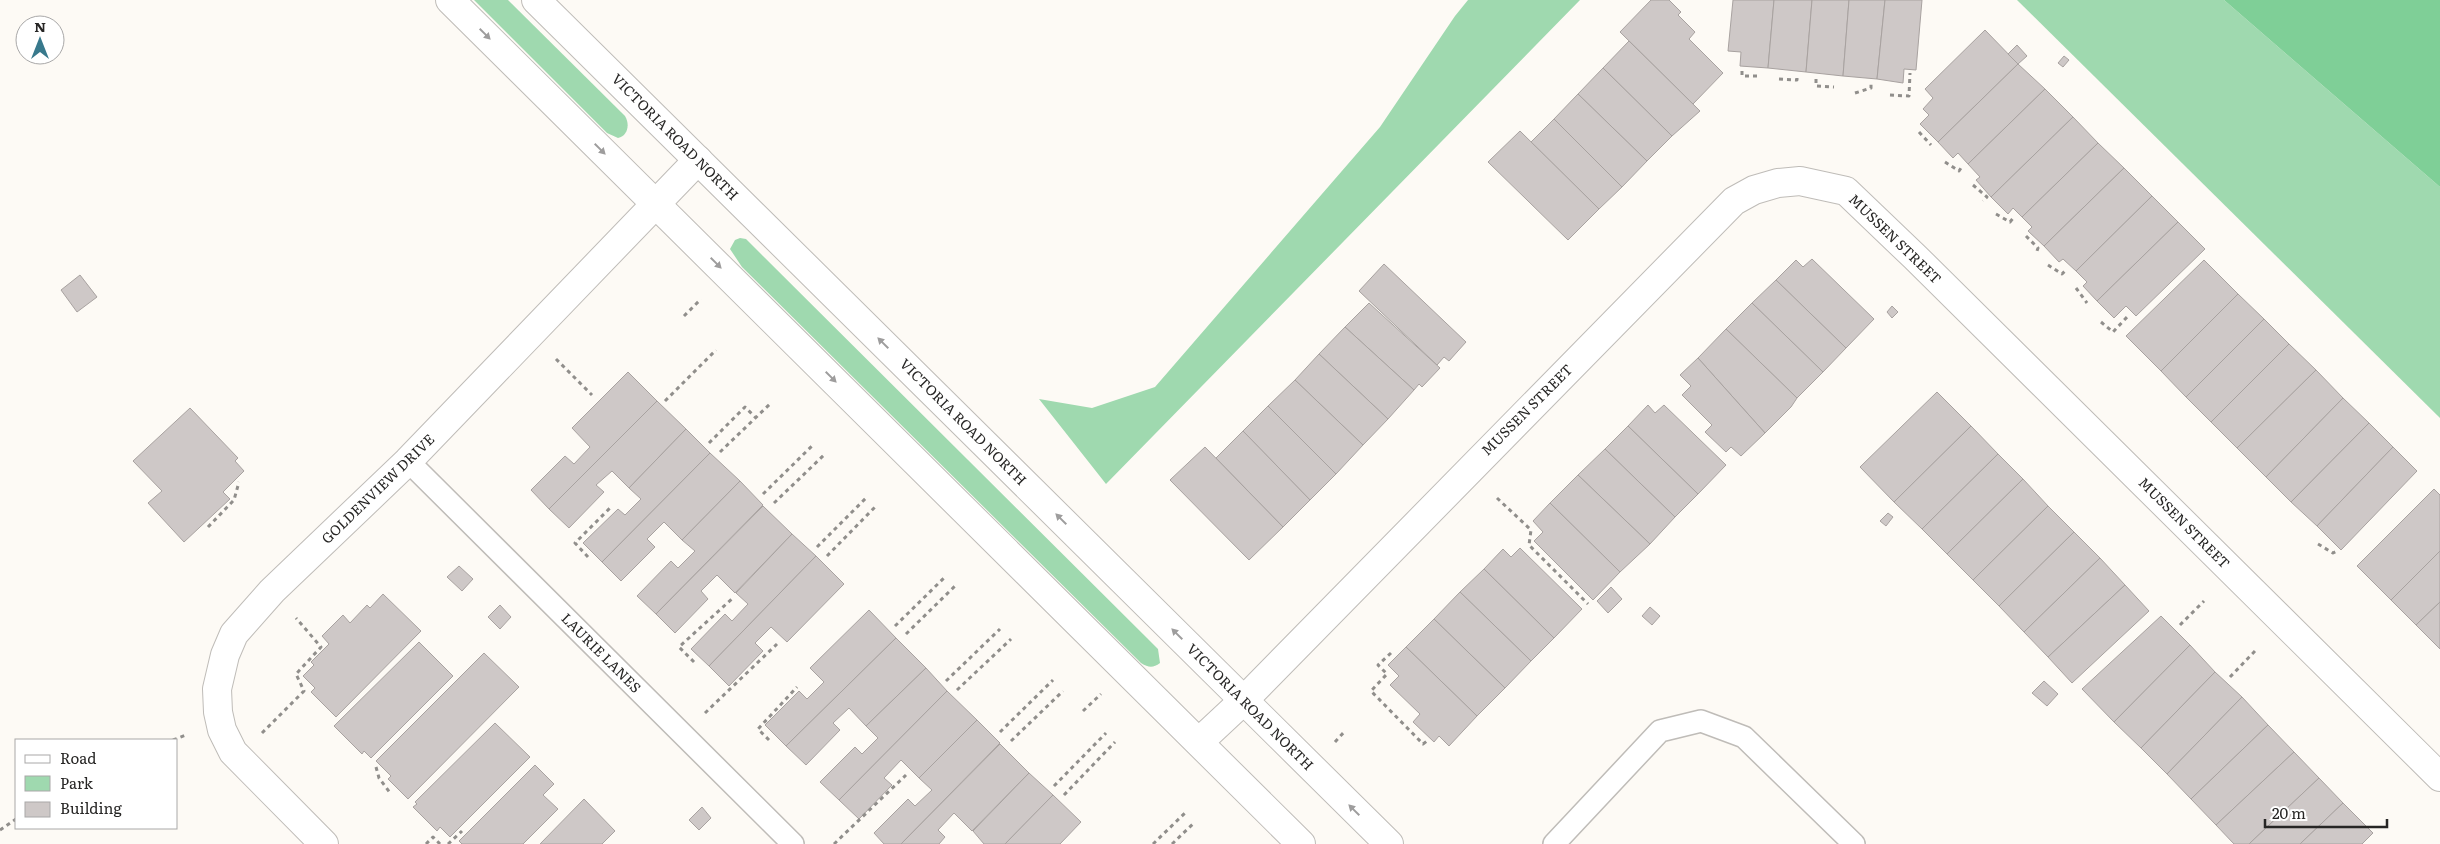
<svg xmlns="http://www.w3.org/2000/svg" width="2440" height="844" font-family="Literata,serif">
	<rect width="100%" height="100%" fill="#fdfaf5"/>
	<g fill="#9fd9af">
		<path d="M474,0H508L625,116C630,124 628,136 618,138L607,133Z"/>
		<polygon points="1468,0 1580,0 1106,484 1039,399 1092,408 1155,387 1380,127 1455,16"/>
		<polygon points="2017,0 2224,0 2440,187 2440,418"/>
		<path d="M740,238L746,239L764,257L1147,638L1158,649L1160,663C1153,668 1149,668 1141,663L742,267L730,249L735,240Z"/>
	</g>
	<polygon fill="#7fcf97" points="2224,0 2440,0 2440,187"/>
	<g fill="#cec8c7" stroke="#a8a2a0">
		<polygon points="1651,0 1669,0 1681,12 1678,15 1695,32 1689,39 1723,73 1693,104 1620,32"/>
		<polygon points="1733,0 1774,0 1768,68 1740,66 1741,52 1728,51"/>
		<polygon points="1774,0 1812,0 1806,72 1768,68"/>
		<polygon points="1812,0 1849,0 1843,76 1806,72"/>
		<polygon points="1849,0 1885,0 1877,79 1843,76"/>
		<polygon points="1885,0 1922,0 1916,70 1904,69 1903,83 1877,79"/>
		<polygon points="1985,30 2018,64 1938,142 1920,124 1929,115 1923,109 1933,98 1925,89"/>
		<polygon points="1629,41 1700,111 1672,136 1603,68"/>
		<polygon points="2017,45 2027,56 2018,64 2008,54"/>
		<polygon points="2064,56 2069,60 2063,67 2058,63"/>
		<polygon points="2018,64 2045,89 1968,164 1958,153 1953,158 1938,142"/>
		<polygon points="1603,68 1672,136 1647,161 1578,94"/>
		<polygon points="2045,89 2073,117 1991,197 1976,180 1980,177 1968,164"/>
		<polygon points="1578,94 1647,161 1622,187 1554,119"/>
		<polygon points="2073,117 2098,143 2022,217 2013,208 2008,214 1991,197"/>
		<polygon points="1554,119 1622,187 1599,209 1531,142"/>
		<polygon points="1520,131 1599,209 1568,240 1488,162"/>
		<polygon points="2098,143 2124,168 2044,246 2028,231 2032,227 2022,217"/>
		<polygon points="2124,168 2152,196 2076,271 2063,259 2059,262 2044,246"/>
		<polygon points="2152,196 2178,222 2097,301 2083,286 2087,282 2076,271"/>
		<polygon points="2178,222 2205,249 2136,316 2126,306 2114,318 2097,301"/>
		<polygon points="1812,259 1874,319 1846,348 1776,280 1796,260 1803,267"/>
		<polygon points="2204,260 2238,294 2161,371 2126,336"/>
		<polygon points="1384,264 1466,342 1449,361 1444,357 1437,365 1359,291"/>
		<polygon points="80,275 97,297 77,312 61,290"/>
		<polygon points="1776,280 1846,348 1823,372 1752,303"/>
		<polygon points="2238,294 2264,319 2186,397 2161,371"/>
		<polygon points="1369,303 1440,368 1422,387 1419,384 1414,390 1345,327"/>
		<polygon points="1752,303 1823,372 1797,398 1726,329"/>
		<polygon points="1892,306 1898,312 1892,318 1887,312"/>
		<polygon points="2264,319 2289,344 2211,422 2186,397"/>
		<polygon points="1345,327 1414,390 1388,419 1319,354"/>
		<polygon points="1726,329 1797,398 1791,407 1765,433 1698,358"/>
		<polygon points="2289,344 2316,370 2237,448 2211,422"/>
		<polygon points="1319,354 1388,419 1363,445 1295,380"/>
		<polygon points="1698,358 1765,433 1741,456 1731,447 1726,452 1705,432 1712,425 1682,395 1691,386 1680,375"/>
		<polygon points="2316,370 2343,398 2266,477 2237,448"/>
		<polygon points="628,372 657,401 549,509 531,490 565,456 574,464 590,447 572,428"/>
		<polygon points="1295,380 1363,445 1336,474 1268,406"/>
		<polygon points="1937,392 1971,426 1894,502 1860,467"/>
		<polygon points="2343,398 2369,423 2291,502 2266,477"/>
		<polygon points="657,401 686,429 629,488 612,471 596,485 604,492 569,528 549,509"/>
		<polygon points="1648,405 1655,413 1664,405 1726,465 1698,494 1628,426"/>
		<polygon points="1268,406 1336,474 1310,500 1243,431"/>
		<polygon points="190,408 238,458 235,461 244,471 223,492 230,499 184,542 148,503 162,491 133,461"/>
		<polygon points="2369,423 2393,447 2317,526 2291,502"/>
		<polygon points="1628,426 1698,494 1675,517 1605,449"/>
		<polygon points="1971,426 1998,454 1922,529 1894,502"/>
		<polygon points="686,429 710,453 602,562 583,543 618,509 625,515 641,499 629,488"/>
		<polygon points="1243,431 1310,500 1283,527 1216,458"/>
		<polygon points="1205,447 1283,527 1249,560 1170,480"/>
		<polygon points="2393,447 2417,471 2341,550 2317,526"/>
		<polygon points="1605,449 1675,517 1650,544 1578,475"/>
		<polygon points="710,453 740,481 682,540 664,522 647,539 655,547 621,581 602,562"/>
		<polygon points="1998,454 2023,479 1947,554 1922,529"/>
		<polygon points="1578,475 1650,544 1620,572 1550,503"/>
		<polygon points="2023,479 2048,506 1973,580 1947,554"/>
		<polygon points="740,481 763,505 656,614 637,596 671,561 678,568 695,551 682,540"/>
		<polygon points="2434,489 2440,495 2440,551 2391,600 2357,566"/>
		<polygon points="1550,503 1620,572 1593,600 1534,541 1543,532 1533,521"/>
		<polygon points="763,506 792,534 735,593 717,575 701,591 708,599 675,633 656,614"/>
		<polygon points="2048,506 2074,532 1999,606 1973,580"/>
		<polygon points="1888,513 1893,517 1886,526 1880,521"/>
		<polygon points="2074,532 2100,558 2024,632 1999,606"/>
		<polygon points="792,534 816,556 709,666 691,649 725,614 732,621 748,604 736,593"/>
		<polygon points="1520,548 1582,609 1554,638 1484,569 1503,549 1511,557"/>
		<polygon points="2440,551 2440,602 2416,625 2391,600"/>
		<polygon points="816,556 844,584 787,642 771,627 755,643 763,651 729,686 709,666"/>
		<polygon points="2100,558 2125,585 2048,657 2024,632"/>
		<polygon points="459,566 473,579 462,591 447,577"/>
		<polygon points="1484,569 1554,638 1531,661 1460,592"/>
		<polygon points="2125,585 2149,611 2072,683 2048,657"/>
		<polygon points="1611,587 1622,599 1608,613 1597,601"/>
		<polygon points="1460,592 1531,661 1505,688 1434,619"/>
		<polygon points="383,594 421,631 336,717 311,692 315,688 303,676 314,665 311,662 329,644 322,636 343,615 350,623 367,605 370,608"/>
		<polygon points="2440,602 2440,649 2416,625"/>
		<polygon points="500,605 511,617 500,629 488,617"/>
		<polygon points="1650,607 1660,616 1652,625 1642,616"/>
		<polygon points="869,610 896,638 786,746 765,725 799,691 807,699 824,682 810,668"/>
		<polygon points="2161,616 2190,645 2114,722 2082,689"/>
		<polygon points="1434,619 1505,688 1477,716 1406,647"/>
		<polygon points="896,638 926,668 866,726 849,708 833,723 840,730 806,765 786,746"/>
		<polygon points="419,642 453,676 371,758 364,751 362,754 334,726"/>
		<polygon points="2190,645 2215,672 2141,748 2114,722"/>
		<polygon points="1406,647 1477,716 1449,746 1439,736 1434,742 1413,722 1420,714 1390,685 1399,676 1388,665"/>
		<polygon points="484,653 519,687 408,799 388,779 391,776 376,761"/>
		<polygon points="926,668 947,691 839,800 820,782 855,747 862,754 878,738 866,726"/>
		<polygon points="2215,672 2242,697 2167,774 2141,748"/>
		<polygon points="2044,681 2058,694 2047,706 2032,693"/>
		<polygon points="947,691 977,720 919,778 901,760 884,778 892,785 859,819 839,800"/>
		<polygon points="2242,697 2268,725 2191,799 2167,774"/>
		<polygon points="977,720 1000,743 901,844 884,844 874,833 908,799 915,806 932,790 919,778"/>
		<polygon points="495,723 530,757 450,837 440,827 437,831 413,807 417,804 415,802"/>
		<polygon points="2268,725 2294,752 2216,825 2191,799"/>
		<polygon points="1000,744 1029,773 972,831 954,813 938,830 945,837 939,844 901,844"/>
		<polygon points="2294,752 2319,778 2249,844 2234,844 2216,825"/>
		<polygon points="535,765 554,784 543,795 558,809 523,844 462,844 459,841"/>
		<polygon points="1029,773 1053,795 1005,844 984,844 973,831"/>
		<polygon points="2319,778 2343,803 2300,844 2249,844"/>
		<polygon points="1053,795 1081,822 1060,844 1005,844"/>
		<polygon points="584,799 615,831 602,844 540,844"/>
		<polygon points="2343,803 2373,833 2362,844 2300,844"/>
		<polygon points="702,807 711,818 699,830 689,820"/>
	</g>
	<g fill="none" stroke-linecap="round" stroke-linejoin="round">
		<g stroke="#bfbcb8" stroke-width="24">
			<g id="lane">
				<polyline points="408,461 793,844"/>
				<polyline points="1554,844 1660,731 1701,721 1744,737 1854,844"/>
			</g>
		</g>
		<g stroke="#bfbcb8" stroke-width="30">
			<g id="street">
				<polyline points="1199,742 1244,700 1734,201 1754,190 1778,183 1800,181 1846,191 1915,257 2440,777"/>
				<polyline points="324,844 233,752 222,730 218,712 217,689 225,655 234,634 272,591 408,461 698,160"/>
			</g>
		</g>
		<g stroke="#bfbcb8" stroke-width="30">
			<g id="secondary">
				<polyline points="450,0 1301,844"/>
				<polyline points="536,0 1389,844"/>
			</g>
		</g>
		<g stroke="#908e8b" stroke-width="3" stroke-dasharray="4 4" stroke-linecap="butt">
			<polyline points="1742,71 1742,76 1757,76"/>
			<polyline points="1779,79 1797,80 1797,75"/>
			<polyline points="1816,79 1816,86 1834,87"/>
			<polyline points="1855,93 1871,88 1871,84"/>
			<polyline points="1890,95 1909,96 1910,73"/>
			<polyline points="1919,132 1931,145"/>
			<polyline points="1945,162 1959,171 1963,165"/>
			<polyline points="1973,185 1987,197 1983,201"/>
			<polyline points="1996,214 2010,222 2014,217"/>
			<polyline points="2026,236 2038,248 2036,254"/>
			<polyline points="2048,265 2062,274 2067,269"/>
			<polyline points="2076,288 2087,303"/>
			<polyline points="684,316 701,299"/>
			<polyline points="2101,322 2113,332 2128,316"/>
			<polyline points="556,359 592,395"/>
			<polyline points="665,401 716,350"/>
			<polyline points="709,443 745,407 755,417"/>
			<polyline points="720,452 771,403"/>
			<polyline points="763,494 814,444"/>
			<polyline points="1497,498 1531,530 1529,545 1588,604"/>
			<polyline points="774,503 824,455"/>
			<polyline points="208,527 234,500 239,482"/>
			<polyline points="2318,544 2333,553 2337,551"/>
			<polyline points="817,547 867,497"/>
			<polyline points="827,556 876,506"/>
			<polyline points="588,557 575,543 611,507"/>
			<polyline points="2180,625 2204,601"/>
			<polyline points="895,626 946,576"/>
			<polyline points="906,634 956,585"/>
			<polyline points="1391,653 1378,665 1387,674 1371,691 1423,744 1427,741"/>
			<polyline points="694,662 679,647 734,597"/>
			<polyline points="2230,677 2255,651"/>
			<polyline points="946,681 1000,629"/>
			<polyline points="957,690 1011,639"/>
			<polyline points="1083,711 1101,694"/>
			<polyline points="705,713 777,644"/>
			<polyline points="1000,732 1053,680"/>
			<polyline points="262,733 304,691 296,674 321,647 296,618"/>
			<polyline points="173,740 186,735"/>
			<polyline points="769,740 758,729 797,687"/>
			<polyline points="1011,741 1063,691"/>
			<polyline points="1335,742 1345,731"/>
			<polyline points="376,767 379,778 391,794"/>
			<polyline points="1054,786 1106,733"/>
			<polyline points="1064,795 1115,742"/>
			<polyline points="0,830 16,819"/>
			<polyline points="426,844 433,837 440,844"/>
			<polyline points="448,844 462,831"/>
			<polyline points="834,844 906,775"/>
			<polyline points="1153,844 1185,813"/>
			<polyline points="1172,844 1195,822"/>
		</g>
		<use href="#lane" stroke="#fff" stroke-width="21"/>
		<use href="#street" stroke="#fff" stroke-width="28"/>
		<use href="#secondary" stroke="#fff" stroke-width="28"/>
	</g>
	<defs><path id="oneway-solid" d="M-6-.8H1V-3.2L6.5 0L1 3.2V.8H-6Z" transform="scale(1.25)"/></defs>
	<g fill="#9e9d9d">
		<use href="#oneway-solid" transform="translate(485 34) rotate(45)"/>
		<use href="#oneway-solid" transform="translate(600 149) rotate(45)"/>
		<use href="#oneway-solid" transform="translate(716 263) rotate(45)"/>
		<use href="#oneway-solid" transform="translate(883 343) rotate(-135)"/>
		<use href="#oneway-solid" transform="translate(831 377) rotate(45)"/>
		<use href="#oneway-solid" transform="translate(1061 519) rotate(-135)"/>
		<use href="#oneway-solid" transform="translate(1177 634) rotate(-135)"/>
		<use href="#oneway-solid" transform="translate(1354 810) rotate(-135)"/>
	</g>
	<g text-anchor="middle" stroke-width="4" stroke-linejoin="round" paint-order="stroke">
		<g font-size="14" fill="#272625" stroke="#fff">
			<text transform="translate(675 137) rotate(45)" y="5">VICTORIA ROAD NORTH</text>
			<text transform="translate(1895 239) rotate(44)" y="5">MUSSEN STREET</text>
			<text transform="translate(1527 410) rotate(-45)" y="5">MUSSEN STREET</text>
			<text transform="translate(963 422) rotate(45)" y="5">VICTORIA ROAD NORTH</text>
			<text transform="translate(378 489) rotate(-44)" y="5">GOLDENVIEW DRIVE</text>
			<text transform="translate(2184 523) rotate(45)" y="5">MUSSEN STREET</text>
			<text transform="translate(601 653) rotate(45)" y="5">LAURIE LANES</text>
			<text transform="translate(1250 707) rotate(45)" y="5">VICTORIA ROAD NORTH</text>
		</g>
	</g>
	<rect x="15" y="739" width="162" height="90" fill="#ffffff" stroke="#a9a8a8"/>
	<rect x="25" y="755" width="25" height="8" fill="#ffffff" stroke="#a9a8a8"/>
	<text x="60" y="764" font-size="15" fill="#272625">Road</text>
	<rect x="25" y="776" width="25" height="15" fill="#9fd9af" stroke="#a9a8a8"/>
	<text x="60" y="789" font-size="15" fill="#272625">Park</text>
	<rect x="25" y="802" width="25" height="15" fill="#cec8c7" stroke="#a9a8a8"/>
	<text x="60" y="814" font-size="15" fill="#272625">Building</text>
	<g transform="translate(40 40)"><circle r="24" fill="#ffffff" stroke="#a9a8a8"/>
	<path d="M0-4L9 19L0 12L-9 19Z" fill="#38798c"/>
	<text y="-8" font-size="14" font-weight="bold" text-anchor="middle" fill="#272625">N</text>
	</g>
	<path d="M2265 819v8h122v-8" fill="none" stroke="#272625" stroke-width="2.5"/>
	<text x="2272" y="819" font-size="15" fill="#272625" stroke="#ffffff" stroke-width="4" paint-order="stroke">20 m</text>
</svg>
